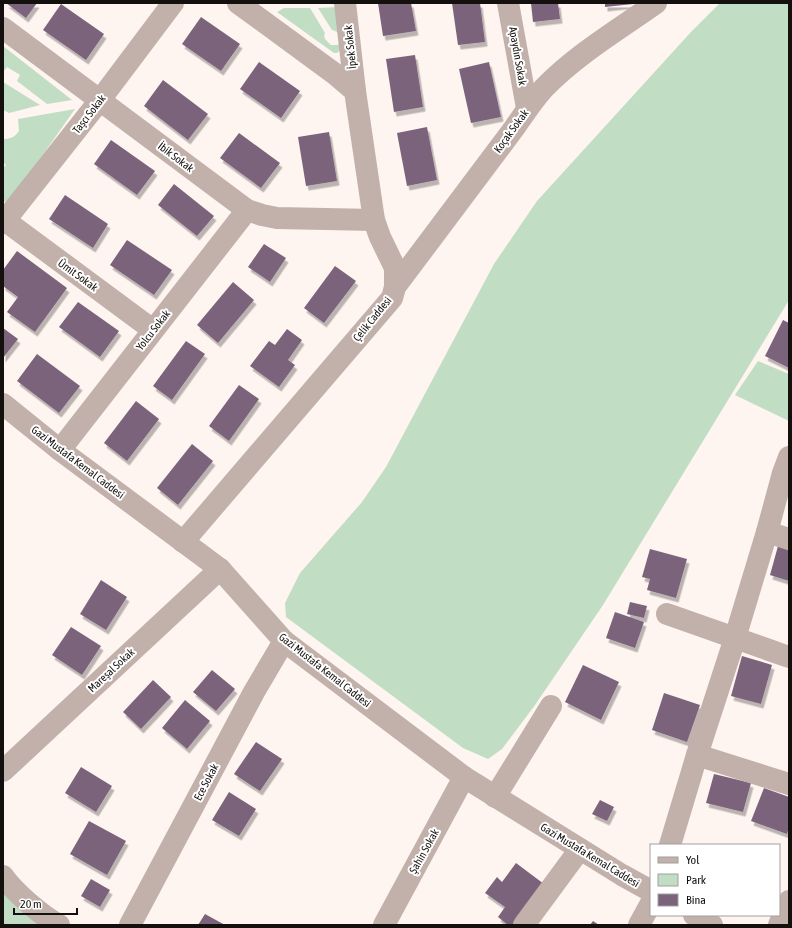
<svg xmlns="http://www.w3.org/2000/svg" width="792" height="928" font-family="'Asap Condensed',sans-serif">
	<defs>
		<filter id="shadow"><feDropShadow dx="2.5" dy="4.5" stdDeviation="0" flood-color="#0004"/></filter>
	</defs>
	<rect width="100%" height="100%" fill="#fef4f0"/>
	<g fill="#c1ddc4">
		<polygon points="720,3 789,3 789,300 603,605 535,705 502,749 488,759 463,748 286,617 285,603 300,573 362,502 386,467 494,264 537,201 691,32"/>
		<path d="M339,7L343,47L337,53H334L277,12L284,8H310L325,33L324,36L325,39L331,45H338L340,40C340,34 337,31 332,30L318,8Z"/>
		<polygon points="3,46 72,100 47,104 17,81 20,75 7,67 3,72"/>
		<polygon points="3,82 40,105 9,113 3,110"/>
		<path d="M75,109L11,200L3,202V168L6,165L3,162V139C11,139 15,137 19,131L18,119Z"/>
		<polygon points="758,361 789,374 789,421 735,395"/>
		<polygon points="3,887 39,925 3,925"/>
	</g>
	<g fill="#7c637c" filter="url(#shadow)">
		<polygon points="6,3 37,3 26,18"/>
		<polygon points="378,3 411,3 416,31 383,36"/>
		<polygon points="452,3 480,3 485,42 458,45"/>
		<polygon points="531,3 558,3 560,19 533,22"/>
		<polygon points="605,3 633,3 633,4 605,7"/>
		<polygon points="61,4 104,34 86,60 43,30"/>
		<polygon points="201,17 240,44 221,71 182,44"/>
		<polygon points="415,55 423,107 394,112 386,59"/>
		<polygon points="259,62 300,91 281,118 240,89"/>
		<polygon points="489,62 501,117 471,123 459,69"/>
		<polygon points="163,80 208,114 188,140 144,106"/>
		<polygon points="427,127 437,180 407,186 397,133"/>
		<polygon points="329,132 337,181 306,186 298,137"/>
		<polygon points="239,133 280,163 261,188 220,158"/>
		<polygon points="111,140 155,171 137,195 94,164"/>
		<polygon points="174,184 214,216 197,236 158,205"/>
		<polygon points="65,195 108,224 93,248 49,219"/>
		<polygon points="127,240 172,270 154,295 110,265"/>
		<polygon points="264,244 286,258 270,282 248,267"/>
		<polygon points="17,251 67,288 35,332 7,312 18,297 3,286 3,270"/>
		<polygon points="335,266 356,281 324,323 304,308"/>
		<polygon points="233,282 254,300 218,343 197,325"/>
		<polygon points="78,302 119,331 100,357 59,327"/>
		<polygon points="783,320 789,323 789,368 765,356"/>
		<polygon points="3,328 18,339 3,358"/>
		<polygon points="287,329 302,340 288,360 295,365 279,387 250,366 269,341 275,345"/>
		<polygon points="186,341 205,354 172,400 153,386"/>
		<polygon points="37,354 80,386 59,413 17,381"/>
		<polygon points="239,385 259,399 229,441 209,426"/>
		<polygon points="136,401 159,419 127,461 104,443"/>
		<polygon points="192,444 213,461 178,505 157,488"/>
		<polygon points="778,546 789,549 789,581 770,575"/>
		<polygon points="650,549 687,559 676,598 647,590 650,579 642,577"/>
		<polygon points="101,580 127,597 106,630 80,614"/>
		<polygon points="630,602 647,606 644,618 627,614"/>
		<polygon points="615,612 644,622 635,648 606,638"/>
		<polygon points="71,627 101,646 82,675 52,655"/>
		<polygon points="742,656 772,665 761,704 731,696"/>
		<polygon points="583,665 619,682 601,720 565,702"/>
		<polygon points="212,670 235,689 216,711 193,692"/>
		<polygon points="153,680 171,697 141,729 123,712"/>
		<polygon points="664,693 700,705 687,742 652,730"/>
		<polygon points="185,700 210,721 187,749 162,728"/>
		<polygon points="256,742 282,759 260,791 234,774"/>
		<polygon points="81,767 112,786 96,812 65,793"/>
		<polygon points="714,774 751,783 743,812 706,803"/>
		<polygon points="764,788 789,797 789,827 787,834 751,821"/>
		<polygon points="229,792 256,809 239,836 212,820"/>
		<polygon points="600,800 614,807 607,821 592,814"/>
		<polygon points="89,821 126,841 107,875 70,854"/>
		<polygon points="516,863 548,887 520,925 508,925 498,917 505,907 485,893 497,877 502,882"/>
		<polygon points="91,879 110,890 100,907 81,896"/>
		<polygon points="205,914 225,925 198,925"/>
		<polygon points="593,921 599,925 590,925"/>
	</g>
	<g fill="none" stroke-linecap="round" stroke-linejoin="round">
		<g stroke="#c2b0ab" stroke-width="22">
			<polyline points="345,3 355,91"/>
			<polyline points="508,3 527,108"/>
			<polyline points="3,28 247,210 262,215 277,218 374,220"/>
			<polyline points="3,219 153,330"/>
			<polyline points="3,223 100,100 173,3"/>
			<path d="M395,287L515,127C524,114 533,100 544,88C577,54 618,30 656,3"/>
			<polyline points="3,404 60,450 220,569 284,641 464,777 622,875 651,891"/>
			<polyline points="60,450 247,210"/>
			<polyline points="767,532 789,539"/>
			<polyline points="183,542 392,298 395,287 395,268 380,237 374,220 355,91 335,74 238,3"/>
			<polyline points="667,614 789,657"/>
			<polyline points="697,755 789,784"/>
			<polyline points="3,771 220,569"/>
			<polyline points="495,797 551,706"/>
			<polyline points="670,845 697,755 735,638 767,532 783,473 789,457"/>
			<path d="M3,876C14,892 42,916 59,925"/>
			<polyline points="694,915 712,925"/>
			<polyline points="130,925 254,692 284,641"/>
			<polyline points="384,925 464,777"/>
			<polyline points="524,925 580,849"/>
			<polyline points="639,925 651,903"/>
			<polyline points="779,925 789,901"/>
		</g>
	</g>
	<g text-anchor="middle" stroke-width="4" stroke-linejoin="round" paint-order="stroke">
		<g font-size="11" fill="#14100e" stroke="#fff">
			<text transform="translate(350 47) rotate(-96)" y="4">İpek Sokak</text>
			<text transform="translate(518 56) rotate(80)" y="4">Apaydın Sokak</text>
			<text transform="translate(89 114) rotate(-52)" y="4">Taşcı Sokak</text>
			<text transform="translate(511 131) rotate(-54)" y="4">Koçak Sokak</text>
			<text transform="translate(176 157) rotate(37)" y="4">İbik Sokak</text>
			<text transform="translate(78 275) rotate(36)" y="4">Ümit Sokak</text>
			<text transform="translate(372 319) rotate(-51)" y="4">Çelik Caddesi</text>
			<text transform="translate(153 330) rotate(-52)" y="4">Yolcu Sokak</text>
			<text transform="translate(78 462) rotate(37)" y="4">Gazi Mustafa Kemal Caddesi</text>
			<text transform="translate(111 670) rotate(-43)" y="4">Mareşal Sokak</text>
			<text transform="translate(325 670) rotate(38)" y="4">Gazi Mustafa Kemal Caddesi</text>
			<text transform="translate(206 782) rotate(-62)" y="4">Ece Sokak</text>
			<text transform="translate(424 851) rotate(-61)" y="4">Şahin Sokak</text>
			<text transform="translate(590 855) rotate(31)" y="4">Gazi Mustafa Kemal Caddesi</text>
		</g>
	</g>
	<rect width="792" height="928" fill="none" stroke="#14100e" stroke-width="8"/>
	<rect x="650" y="844" width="130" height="72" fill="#ffffff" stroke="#a19f9f"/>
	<rect x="658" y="857" width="20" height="6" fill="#c2b0ab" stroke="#a19f9f"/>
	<text x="686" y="864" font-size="12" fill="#14100e">Yol</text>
	<rect x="658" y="874" width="20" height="12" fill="#c1ddc4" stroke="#a19f9f"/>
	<text x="686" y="884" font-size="12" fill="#14100e">Park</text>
	<rect x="658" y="894" width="20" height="12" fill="#7c637c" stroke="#a19f9f"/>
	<text x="686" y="904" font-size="12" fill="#14100e">Bina</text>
	<path d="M14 908v6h63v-6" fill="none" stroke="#14100e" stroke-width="2"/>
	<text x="20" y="908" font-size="12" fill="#14100e" stroke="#ffffff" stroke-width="3" paint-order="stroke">20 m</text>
</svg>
